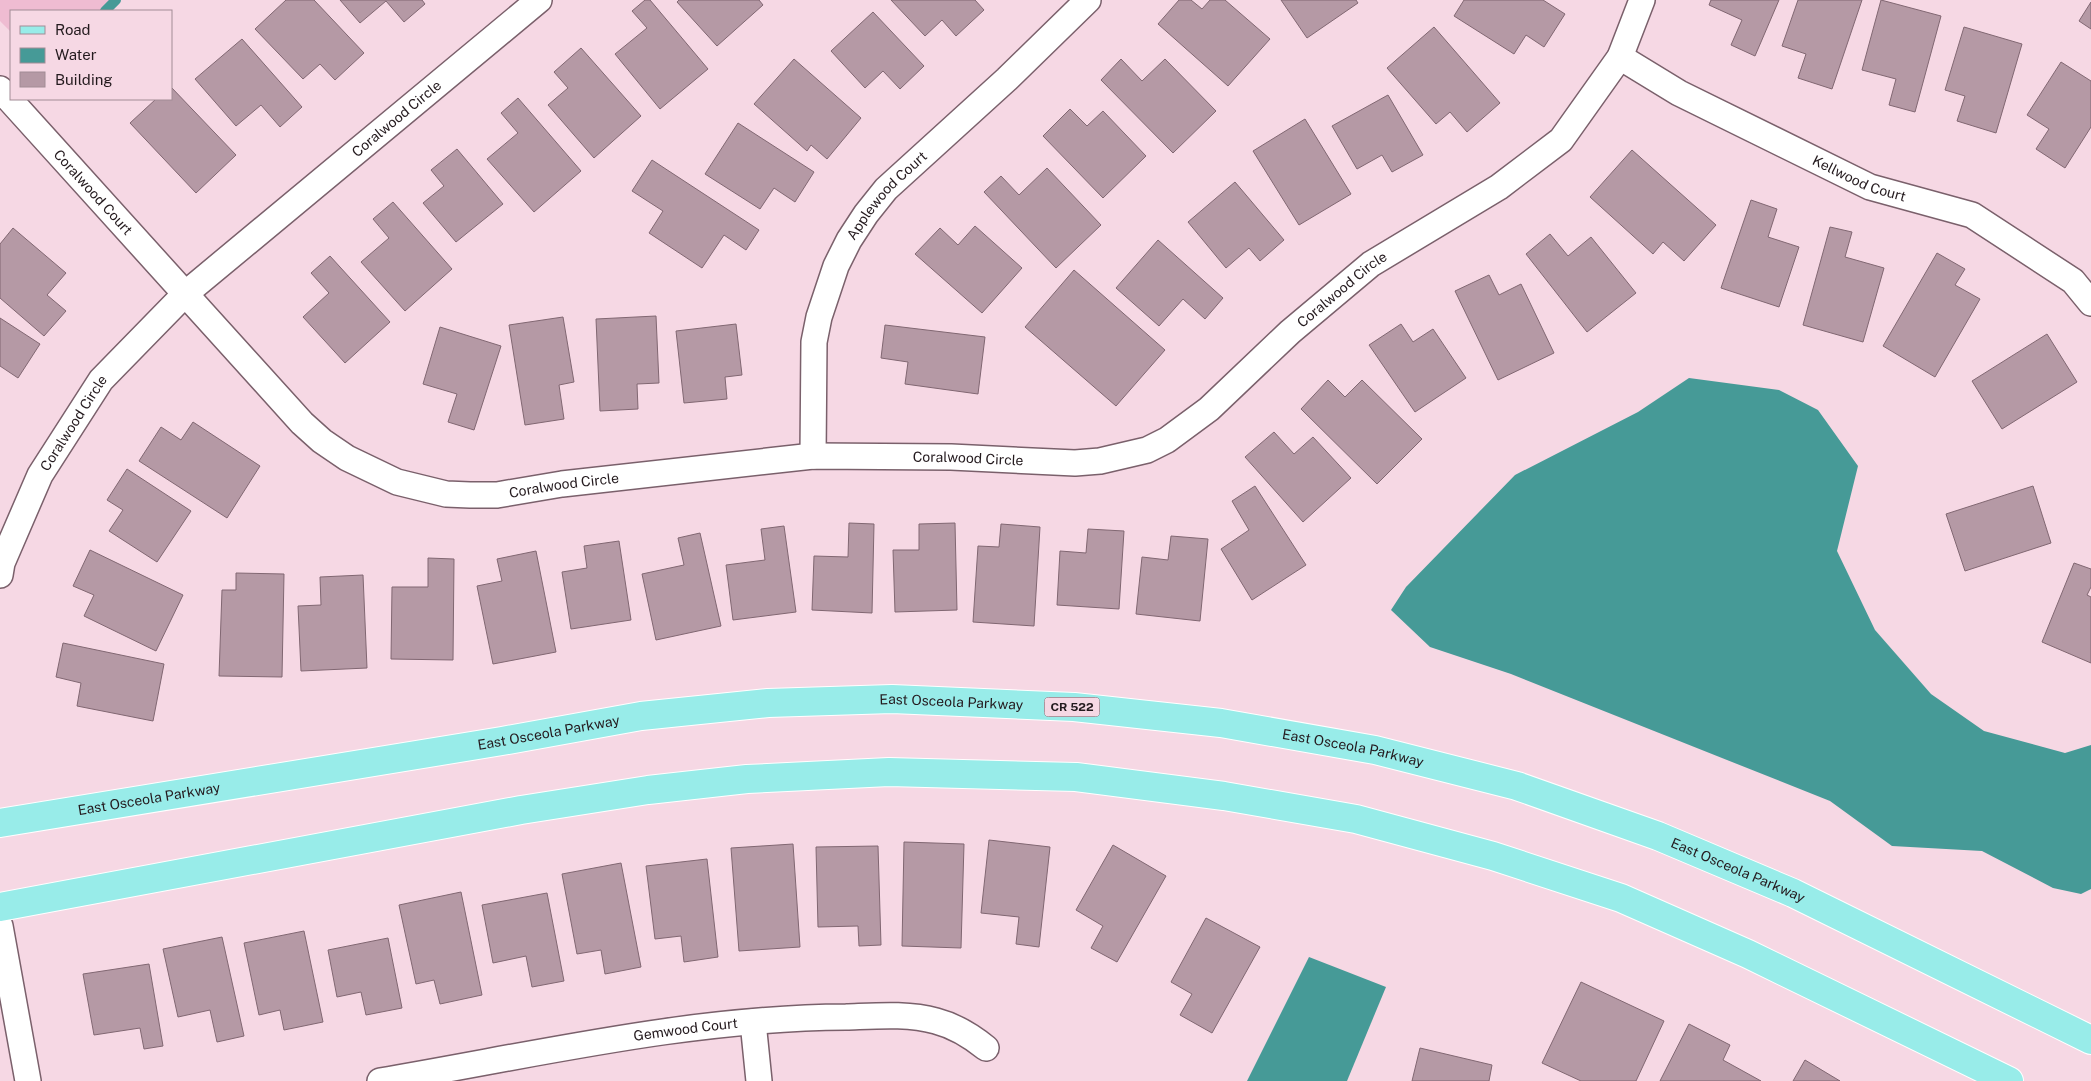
<svg xmlns="http://www.w3.org/2000/svg" width="2091" height="1081" font-family="'Public Sans',sans-serif">
	<rect width="100%" height="100%" fill="#f6d8e4"/>
	<polygon fill="#efbcd2" points="0,0 116,0 105,11 11,11 11,32 0,21"/>
	<g fill="#469a97">
		<polygon points="1689,378 1779,390 1818,410 1858,466 1837,551 1875,630 1931,694 1984,731 2065,753 2091,745 2091,889 2081,894 2053,888 1982,851 1892,846 1830,801 1511,674 1430,647 1391,610 1406,587 1515,475 1638,412"/>
		<polygon points="1309,957 1386,987 1347,1081 1247,1081"/>
	</g>
	<g fill="none" stroke-linecap="round" stroke-linejoin="round">
		<polyline stroke="#469a97" stroke-width="10" points="105,11 116,0"/>
	</g>
	<g fill="#b599a5" stroke="#816772">
		<polygon points="286,0 314,0 364,53 335,80 320,64 303,79 255,29"/>
		<polygon points="340,0 422,0 425,4 404,22 386,1 360,23"/>
		<polygon points="645,0 650,0 708,69 660,109 615,54 647,28 632,11"/>
		<polygon points="679,0 759,0 763,5 717,46 677,2"/>
		<polygon points="891,0 975,0 984,10 956,36 942,20 925,36"/>
		<polygon points="1179,0 1191,0 1202,9 1210,0 1225,0 1270,39 1228,86 1158,24"/>
		<polygon points="1281,0 1356,0 1358,3 1307,38"/>
		<polygon points="1464,0 1543,0 1565,14 1544,47 1526,35 1514,54 1454,16"/>
		<polygon points="1711,0 1779,0 1755,56 1731,45 1742,20 1709,5"/>
		<polygon points="1798,0 1862,0 1832,89 1798,78 1806,54 1782,46"/>
		<polygon points="1881,0 1941,16 1915,112 1889,105 1896,79 1862,70"/>
		<polygon points="2091,2 2091,29 2079,21"/>
		<polygon points="873,12 924,66 900,89 883,71 865,88 831,51"/>
		<polygon points="1434,27 1500,103 1467,132 1450,112 1436,124 1387,68"/>
		<polygon points="1964,27 2022,44 1996,133 1957,121 1965,96 1945,90"/>
		<polygon points="242,39 302,107 280,127 261,105 236,126 195,79"/>
		<polygon points="581,48 641,116 594,158 548,105 568,88 554,72"/>
		<polygon points="794,59 861,118 827,159 811,145 807,151 754,104"/>
		<polygon points="1121,59 1142,81 1165,59 1216,111 1173,153 1101,80"/>
		<polygon points="2061,62 2091,81 2091,127 2065,168 2036,149 2049,129 2027,115"/>
		<polygon points="171,87 236,155 196,193 130,123 156,99 171,99"/>
		<polygon points="1388,95 1423,155 1392,172 1382,155 1357,169 1332,126"/>
		<polygon points="518,98 581,171 534,212 487,159 518,133 501,113"/>
		<polygon points="1070,109 1087,126 1103,111 1146,156 1103,198 1043,136"/>
		<polygon points="1305,119 1351,194 1299,225 1253,151"/>
		<polygon points="738,123 814,172 795,202 774,188 760,209 705,174"/>
		<polygon points="457,149 503,204 456,242 423,203 444,186 431,170"/>
		<polygon points="1632,150 1716,225 1684,261 1663,242 1653,254 1590,197"/>
		<polygon points="652,160 759,230 746,250 724,235 702,268 649,233 663,211 632,191"/>
		<polygon points="1047,168 1101,225 1056,268 984,192 1001,176 1019,195"/>
		<polygon points="1235,182 1284,240 1260,261 1249,248 1226,268 1188,222"/>
		<polygon points="1751,200 1777,209 1768,237 1799,247 1779,307 1721,288"/>
		<polygon points="393,202 452,269 405,311 361,262 389,238 373,219"/>
		<polygon points="975,226 1022,268 982,313 915,254 940,228 958,245"/>
		<polygon points="1830,227 1852,232 1845,257 1884,268 1863,342 1803,325"/>
		<polygon points="13,228 66,273 47,295 66,311 44,336 0,298 0,244"/>
		<polygon points="1550,234 1568,256 1591,237 1636,293 1587,332 1526,254"/>
		<polygon points="1158,240 1223,298 1205,319 1183,299 1159,326 1116,288"/>
		<polygon points="1937,253 1965,269 1955,285 1980,299 1935,377 1883,346"/>
		<polygon points="330,256 390,322 345,363 303,317 329,293 311,273"/>
		<polygon points="1074,270 1165,350 1116,406 1025,327"/>
		<polygon points="1489,275 1499,295 1521,284 1554,353 1498,380 1455,291"/>
		<polygon points="656,316 659,383 637,384 638,409 600,411 596,319"/>
		<polygon points="563,317 574,382 559,385 564,419 525,425 509,325"/>
		<polygon points="0,318 40,344 18,378 0,366"/>
		<polygon points="736,324 742,375 725,377 727,399 684,403 676,331"/>
		<polygon points="1401,324 1413,342 1433,329 1466,378 1415,412 1369,345"/>
		<polygon points="885,325 985,337 978,394 905,384 908,362 881,358"/>
		<polygon points="440,327 501,346 474,430 448,422 457,394 423,384"/>
		<polygon points="2047,334 2077,382 2002,429 1972,381"/>
		<polygon points="1328,380 1345,397 1362,380 1422,439 1377,484 1301,409"/>
		<polygon points="193,422 260,466 227,518 139,461 161,427 181,440"/>
		<polygon points="1274,432 1294,454 1313,437 1351,478 1303,522 1245,457"/>
		<polygon points="127,469 191,511 157,562 109,531 123,510 107,500"/>
		<polygon points="1255,486 1306,565 1252,600 1221,549 1249,530 1232,501"/>
		<polygon points="2033,486 2051,543 1965,571 1946,514"/>
		<polygon points="849,523 874,524 872,613 812,610 814,556 848,557"/>
		<polygon points="955,523 957,610 895,612 893,550 919,550 919,524"/>
		<polygon points="1001,524 1040,527 1034,626 973,622 978,546 999,547"/>
		<polygon points="784,526 796,612 733,620 726,565 765,560 761,529"/>
		<polygon points="1088,529 1124,531 1119,609 1057,605 1060,551 1086,553"/>
		<polygon points="700,533 721,626 656,640 642,574 684,565 678,538"/>
		<polygon points="1171,536 1208,539 1200,621 1136,614 1142,557 1168,560"/>
		<polygon points="619,541 631,620 571,629 562,572 587,568 584,546"/>
		<polygon points="90,550 183,595 156,651 84,616 94,595 73,586"/>
		<polygon points="536,551 556,652 493,664 477,586 502,581 497,559"/>
		<polygon points="428,558 454,559 453,660 391,659 392,587 428,587"/>
		<polygon points="2074,563 2091,569 2091,587 2087,595 2091,597 2091,663 2042,642"/>
		<polygon points="236,573 284,574 282,677 219,676 222,590 236,590"/>
		<polygon points="363,575 367,668 301,671 298,606 321,605 320,577"/>
		<polygon points="63,643 164,664 153,721 77,706 81,683 56,677"/>
		<polygon points="989,840 1050,847 1039,947 1016,944 1019,917 981,913"/>
		<polygon points="904,842 964,844 961,948 902,946"/>
		<polygon points="793,844 800,947 739,951 731,848"/>
		<polygon points="1113,845 1166,876 1117,962 1091,948 1103,926 1076,910"/>
		<polygon points="878,846 881,945 859,946 858,926 818,927 816,847"/>
		<polygon points="707,859 718,957 684,962 681,936 655,939 646,866"/>
		<polygon points="621,863 641,967 605,974 601,950 577,954 562,874"/>
		<polygon points="461,892 482,995 440,1004 434,980 416,984 399,905"/>
		<polygon points="547,893 564,981 532,987 526,956 493,963 482,905"/>
		<polygon points="1206,918 1260,947 1212,1033 1180,1015 1192,994 1171,982"/>
		<polygon points="304,931 323,1022 284,1030 280,1010 259,1015 244,943"/>
		<polygon points="222,937 244,1036 217,1042 210,1010 178,1017 163,949"/>
		<polygon points="388,938 402,1008 366,1015 361,992 337,997 328,950"/>
		<polygon points="149,964 163,1046 144,1049 140,1028 94,1035 83,974"/>
		<polygon points="1581,982 1664,1021 1636,1081 1581,1081 1542,1063"/>
		<polygon points="1689,1024 1730,1045 1723,1060 1761,1081 1660,1081"/>
		<polygon points="1420,1048 1492,1065 1489,1081 1412,1081"/>
		<polygon points="1805,1060 1840,1081 1793,1081"/>
	</g>
	<g fill="none" stroke-linecap="round" stroke-linejoin="round">
		<g stroke="#7a606b" stroke-width="28">
			<g id="street">
				<path id="s1" d="M1620,57L1679,93L1870,187L1972,215L2073,281L2091,303"/>
				<path id="s2" d="M0,89L302,423L322,441L347,458L397,482L446,494L470,495H497L562,484L813,456L951,457L1075,463L1100,461L1147,450L1167,440L1209,409L1290,332L1371,264L1499,187L1561,140L1620,57L1642,0"/>
				<path id="s3" d="M813,456L814,342L819,317L836,266L849,240L866,214L886,189L1007,79L1088,0"/>
				<path id="s4" d="M0,575L2,563L40,475L101,380L185,294L539,0"/>
				<polyline points="0,926 28,1081"/>
				<polyline points="753,1022 759,1081"/>
				<path id="s5" d="M380,1081C534,1055 689,1018 846,1017C875,1016 908,1013 936,1021C955,1026 970,1035 986,1048"/>
			</g>
		</g>
		<g stroke="#fff" stroke-width="30">
			<g id="primary">
				<path id="s6" d="M0,823L502,741L641,716L768,703L892,699L1074,707L1221,723L1375,750L1517,786L1658,836L1793,893L2091,1040"/>
				<polyline points="0,907 521,810 648,790 747,779 889,772 1076,777 1224,796 1356,819 1493,856 1621,898 1748,954 2009,1081"/>
			</g>
		</g>
		<use href="#street" stroke="#fff" stroke-width="25"/>
		<use href="#primary" stroke="#98ece9" stroke-width="28"/>
	</g>
	<g text-anchor="middle" stroke-width="5" stroke-linejoin="round" paint-order="stroke">
		<rect fill="#f6d8e4" stroke="#635359" stroke-width="1" x="1044.5" y="697.5" width="55" height="19" rx="4"/>
		<g font-size="12" font-weight="bold" fill="#241a1e">
			<text x="1072" y="711">CR 522</text>
		</g>
		<g font-size="14" fill="#241a1e" stroke="#f6d8e4">
			<text dy="5" stroke="none"><textPath href="#s4" startOffset="616">Coralwood Circle</textPath></text>
			<text dy="5" stroke="none"><textPath href="#s1" startOffset="269">Kellwood Court</textPath></text>
			<text dy="5" stroke="none"><textPath href="#s2" startOffset="139">Coralwood Court</textPath></text>
			<text dy="5" stroke="none"><textPath href="#s3" startOffset="281">Applewood Court</textPath></text>
			<text dy="5" stroke="none"><textPath href="#s2" startOffset="1572">Coralwood Circle</textPath></text>
			<text dy="5" stroke="none"><textPath href="#s4" startOffset="170">Coralwood Circle</textPath></text>
			<text dy="5" stroke="none"><textPath href="#s2" startOffset="1138">Coralwood Circle</textPath></text>
			<text dy="5" stroke="none"><textPath href="#s2" startOffset="732">Coralwood Circle</textPath></text>
			<text dy="5" stroke="none"><textPath href="#s6" startOffset="961">East Osceola Parkway</textPath></text>
			<text dy="5" stroke="none"><textPath href="#s6" startOffset="556">East Osceola Parkway</textPath></text>
			<text dy="5" stroke="none"><textPath href="#s6" startOffset="1366">East Osceola Parkway</textPath></text>
			<text dy="5" stroke="none"><textPath href="#s6" startOffset="151">East Osceola Parkway</textPath></text>
			<text dy="5" stroke="none"><textPath href="#s6" startOffset="1771">East Osceola Parkway</textPath></text>
			<text dy="5" stroke="none"><textPath href="#s5" startOffset="310">Gemwood Court</textPath></text>
		</g>
	</g>
	<rect x="10" y="10" width="162" height="90" fill="#f6d8e4" stroke="#a28c95"/>
	<rect x="20" y="26" width="25" height="8" fill="#98ece9" stroke="#a28c95"/>
	<text x="55" y="35" font-size="15" fill="#241a1e">Road</text>
	<rect x="20" y="48" width="25" height="15" fill="#469a97" stroke="#a28c95"/>
	<text x="55" y="60" font-size="15" fill="#241a1e">Water</text>
	<rect x="20" y="72" width="25" height="15" fill="#b599a5" stroke="#a28c95"/>
	<text x="55" y="85" font-size="15" fill="#241a1e">Building</text>
</svg>
